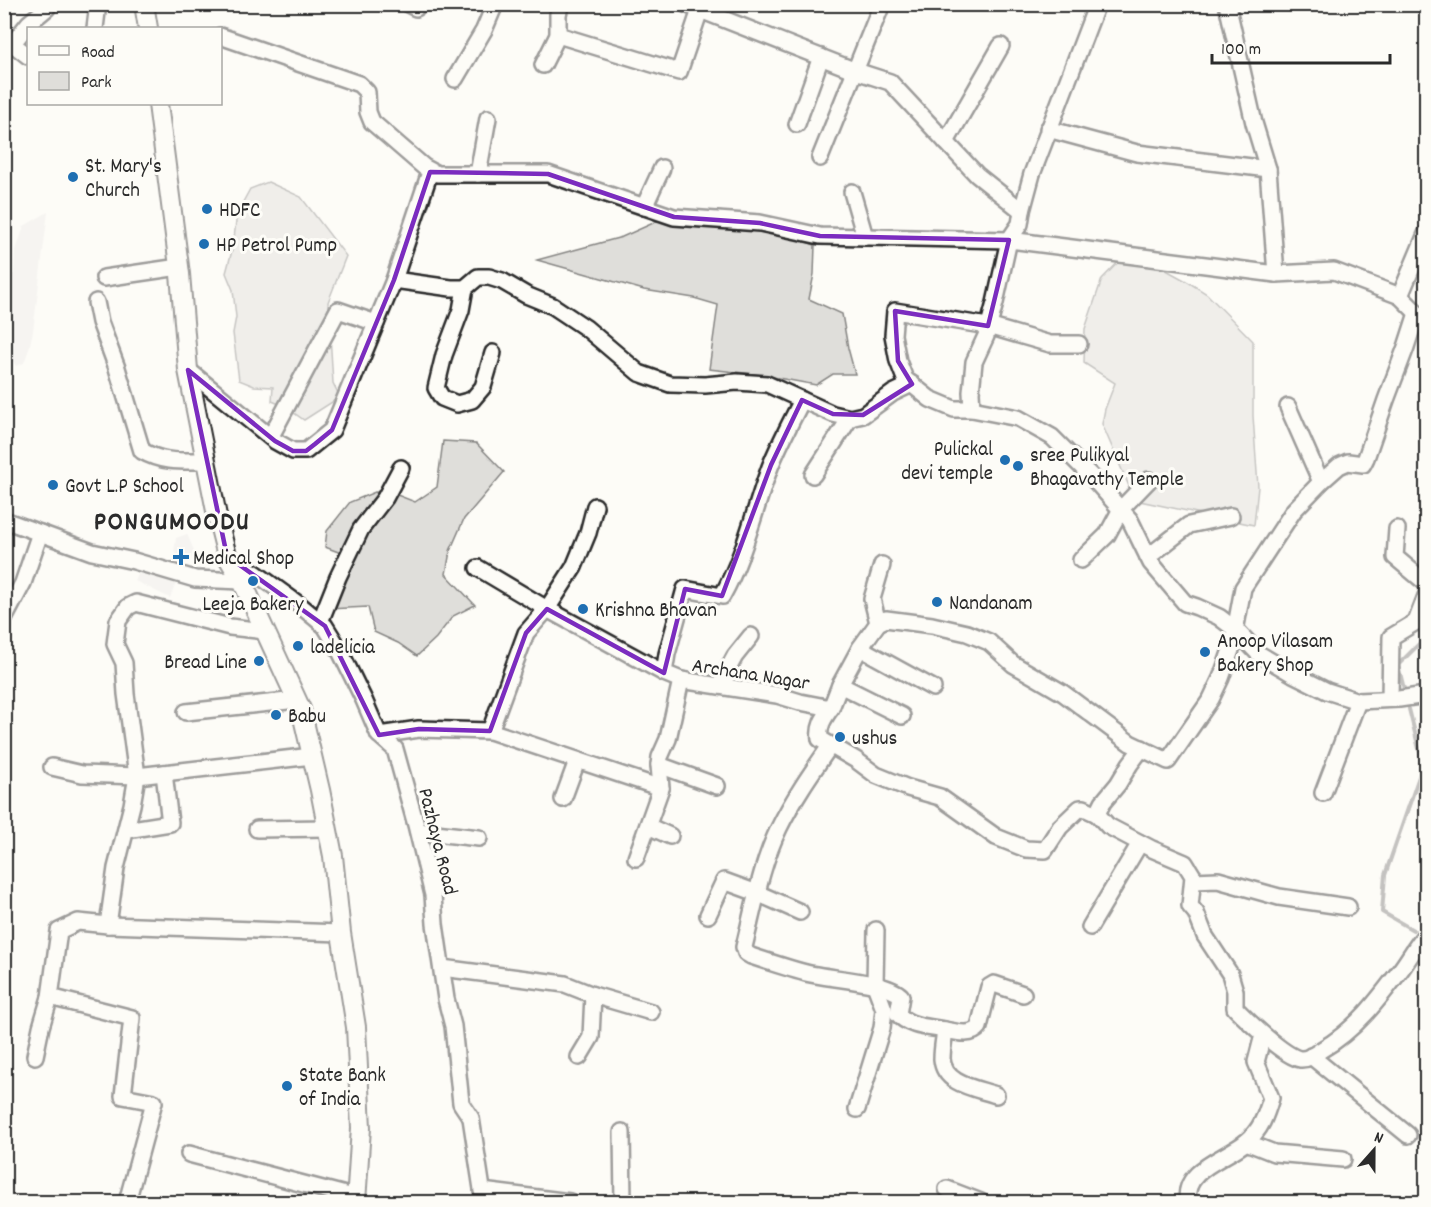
<svg xmlns="http://www.w3.org/2000/svg" width="1431" height="1207" font-family="Dekko,sans-serif">
	<rect width="100%" height="100%" fill="#fdfcf7"/>
	<filter id="ink" filterUnits="userSpaceOnUse"><feTurbulence type="fractalNoise" baseFrequency=".0167" numOctaves="2"/><feDisplacementMap in="SourceGraphic" scale="12" xChannelSelector="R" yChannelSelector="G"/><feConvolveMatrix kernelMatrix="1 2 1 2 8 2 1 2 1" color-interpolation-filters="sRGB"/></filter>
	<g filter="url(#ink)">
		<g fill="#edece8">
			<polygon points="48,212 33,331 29,349 24,363 16,366 10,357 5,355 5,273 14,274 15,253 24,226"/>
			<polygon points="187,534 196,555 192,559 181,558 174,552 176,538"/>
			<polygon points="141,568 177,581 170,598 135,581"/>
		</g>
		<g fill="#dfdeda" stroke="#858482" stroke-width="1.5">
			<polygon points="268,182 301,197 346,256 328,302 333,383 340,397 304,420 284,406 272,401 273,387 254,386 239,380 233,333 236,317 233,290 226,273 233,247 237,213 250,189"/>
			<polygon points="720,211 815,245 814,274 809,299 842,314 848,348 855,374 833,374 816,385 762,375 709,369 718,305 694,298 644,290 537,260 622,237 660,220 681,222"/>
			<polygon points="1130,250 1188,282 1207,294 1253,341 1253,416 1258,487 1254,525 1135,500 1102,424 1105,409 1115,383 1084,363 1085,329 1102,279"/>
			<polygon points="443,441 476,443 504,472 464,519 450,551 446,574 475,605 453,616 436,638 417,656 398,643 374,632 368,607 328,609 325,588 341,553 325,547 327,531 350,502 375,492 392,493 415,502 437,487"/>
		</g>
		<g fill="none" stroke-linecap="round" stroke-linejoin="round">
			<g stroke="#7e7d7b" stroke-width="4">
				<polyline points="1404,689 1398,665 1426,637"/>
				<polyline points="1409,709 1423,765 1385,875 1382,912 1413,930"/>
			</g>
			<g stroke="#2b2b2b" stroke-width="20">
				<g id="minor">
					<polyline points="408,4 416,8"/>
					<polyline points="685,4 856,71 890,82 977,175 1022,211"/>
					<polyline points="1227,4 1254,123 1268,169 1276,274"/>
					<polyline points="95,28 98,4"/>
					<polyline points="558,35 679,72 700,10"/>
					<polyline points="220,36 359,84 367,92 368,112 372,122 424,167 437,174 548,174 674,217 760,223 820,236 1009,240 1276,274 1334,271 1400,296"/>
					<polyline points="4,37 28,56"/>
					<polyline points="13,43 29,23 47,8 49,4"/>
					<polyline points="543,65 558,35 558,14 561,4"/>
					<polyline points="455,79 484,30 495,4"/>
					<polyline points="797,124 821,57"/>
					<polyline points="1048,129 1137,153 1268,169"/>
					<polyline points="946,142 1001,46"/>
					<polyline points="820,158 882,4"/>
					<polyline points="478,174 488,118"/>
					<polyline points="852,192 865,237"/>
					<polyline points="644,207 662,168"/>
					<polyline points="1426,234 1400,296 1417,313 1426,319"/>
					<polyline points="104,278 179,267"/>
					<polyline points="394,280 430,172"/>
					<polyline points="465,288 461,310 444,355 436,388 442,398 457,404 472,400 483,387 493,353"/>
					<path d="M96,302L100,322L117,368L142,451C163,463 182,461 206,461"/>
					<polyline points="1079,344 1050,344 988,326 895,311 893,335 898,361 905,379 930,399 954,409 972,409 1018,418 1052,437 1091,476 1130,520 1151,563 1185,603 1197,607 1219,617 1236,630 1259,654 1293,674 1327,691 1358,701 1399,699 1426,695"/>
					<polyline points="188,370 275,441 293,451 306,451 332,430 394,280 451,288 465,288 478,277 489,277 502,281 526,295 553,306 586,328 639,373 670,384 705,385 737,382 767,384 833,414 850,418 863,415 893,393 912,384"/>
					<polyline points="1288,407 1321,482"/>
					<polyline points="972,409 971,392 974,362 986,336 995,303 1009,240 1020,224 1022,211 1032,174 1097,4"/>
					<polyline points="271,436 338,310 376,323"/>
					<polyline points="813,475 850,418"/>
					<polyline points="4,520 40,533"/>
					<polyline points="1397,529 1395,557 1426,583"/>
					<polyline points="227,556 257,574 301,606 325,626 338,647 364,700 379,735 395,749 416,825 433,895 435,924 446,999 453,1026 461,1103 471,1118 484,1202"/>
					<polyline points="1148,557 1189,525 1231,516"/>
					<polyline points="1081,560 1107,535 1121,509 1149,480"/>
					<polyline points="478,568 547,609 664,673"/>
					<polyline points="4,619 23,583 40,533 92,552 134,561 195,579 242,581"/>
					<polyline points="320,622 338,577 361,529 385,498 401,468"/>
					<polyline points="878,623 872,599 882,565"/>
					<polyline points="860,648 933,688"/>
					<path d="M681,680L664,673L667,654L685,589L722,596C745,555 754,510 770,467C779,444 791,422 802,400"/>
					<polyline points="840,685 902,716"/>
					<polyline points="723,686 729,667 735,656 751,636"/>
					<polyline points="1390,699 1391,637 1416,622 1426,596"/>
					<path d="M831,708C824,718 818,726 820,739L856,760L876,775L908,788L940,797L996,837L1026,849L1045,850L1060,827L1080,808H1084L1097,814"/>
					<polyline points="186,712 297,700"/>
					<polyline points="490,731 526,633 547,609 574,567 588,533 595,506"/>
					<polyline points="379,735 419,729 490,731 661,788 659,765 660,757 668,739 681,680 777,695 800,702 831,708 840,685 860,648 878,623 886,619 932,625 967,633 989,642 1013,664 1063,693 1130,743 1168,761 1211,699 1221,678 1232,647 1243,588 1294,510 1321,482 1339,466 1348,462 1363,464 1366,458 1386,400 1406,347 1417,313"/>
					<path d="M830,746C812,772 793,799 779,828C761,865 754,907 744,947L746,953L751,956C769,962 787,968 806,973C829,979 886,981 901,996L898,1014C909,1027 929,1027 945,1030C944,1039 942,1049 942,1059C944,1085 976,1088 996,1095"/>
					<path d="M1142,748L1130,764L1118,784L1103,802L1097,814L1108,826L1152,849L1185,863L1193,876L1190,906L1196,913L1205,936L1230,974L1235,991V1008C1248,1021 1284,1056 1300,1059C1308,1060 1315,1054 1321,1050C1355,1031 1379,999 1402,968C1410,957 1417,944 1426,934"/>
					<polyline points="659,765 717,786"/>
					<polyline points="52,767 82,774 137,776 312,756"/>
					<polyline points="1323,793 1358,701"/>
					<polyline points="563,799 577,761"/>
					<polyline points="648,826 670,836"/>
					<polyline points="257,829 328,828"/>
					<polyline points="126,830 170,823 164,773"/>
					<polyline points="418,831 479,838"/>
					<polyline points="636,858 661,788"/>
					<polyline points="1193,881 1218,880 1279,897 1348,907"/>
					<polyline points="708,915 724,881 757,893 800,912"/>
					<polyline points="108,925 116,868 132,805 137,776 126,694 124,663 115,644 118,621 128,607 136,603 230,627 265,631"/>
					<polyline points="1090,927 1140,843"/>
					<polyline points="442,968 565,984 593,995 651,1012"/>
					<polyline points="50,997 132,1018 123,1096 154,1102 127,1202"/>
					<path d="M945,1030C956,1032 971,1037 979,1027L989,987L994,984L1023,994"/>
					<polyline points="35,1056 41,1027 50,997 59,931 78,922 108,925 341,933"/>
					<polyline points="1311,1056 1408,1135"/>
					<polyline points="579,1057 591,1037 593,995"/>
					<polyline points="857,1109 882,1028 884,1009 875,985 876,930"/>
					<polyline points="622,1132 623,1202"/>
					<polyline points="1246,1142 1274,1153 1343,1159"/>
					<polyline points="189,1154 357,1198"/>
					<polyline points="947,1189 981,1202"/>
					<polyline points="482,1191 570,1202"/>
					<path d="M1188,1202C1181,1170 1227,1158 1246,1142C1261,1130 1266,1115 1271,1098L1256,1062L1263,1035"/>
				</g>
			</g>
			<g stroke="#2b2b2b" stroke-width="22">
				<g id="major">
					<polyline points="144,4 148,28"/>
					<polyline points="158,104 180,274 188,370 217,516 227,556 242,581 301,709 320,790 333,856 341,933 356,1027 361,1128 356,1202"/>
				</g>
			</g>
			<use href="#minor" stroke="#fdfcf7" stroke-width="15"/>
			<use href="#major" stroke="#fdfcf7" stroke-width="18"/>
		</g>
	</g>
	<path d="M0 0H1431V1207H0ZM430,172L548,174L674,217L760,223L820,236L1009,240L988,326L895,311L898,361L912,384L863,415L833,414L802,400L771,465L722,596L685,589L664,673L547,609L526,633L490,731L419,729L379,735L325,626L227,556L188,370L275,441L293,451H306L315,444L332,430L394,280Z" fill="#fdfcf7" fill-opacity=".55" fill-rule="evenodd"/>
	<path fill="none" stroke="#7b2cbf" stroke-width="4.5" stroke-linejoin="round" d="M430,172L548,174L674,217L760,223L820,236L1009,240L988,326L895,311L898,361L912,384L863,415L833,414L802,400L771,465L722,596L685,589L664,673L547,609L526,633L490,731L419,729L379,735L325,626L227,556L188,370L275,441L293,451H306L315,444L332,430L394,280Z"/>
	<g fill="#1f6fb2" stroke="#fdfcf7" stroke-width="2">
		<circle cx="73" cy="177" r="6"/>
		<circle cx="207" cy="209" r="6"/>
		<circle cx="204" cy="244" r="6"/>
		<circle cx="1005" cy="460" r="6"/>
		<circle cx="1018" cy="466" r="6"/>
		<circle cx="53" cy="485" r="6"/>
		<path d="M178 548h6v6h6v6h-6v6h-6v-6h-6v-6h6z"/>
		<circle cx="253" cy="581" r="6"/>
		<circle cx="937" cy="602" r="6"/>
		<circle cx="583" cy="609" r="6"/>
		<circle cx="298" cy="646" r="6"/>
		<circle cx="1205" cy="652" r="6"/>
		<circle cx="259" cy="661" r="6"/>
		<circle cx="276" cy="715" r="6"/>
		<circle cx="840" cy="737" r="6"/>
		<circle cx="287" cy="1086" r="6"/>
	</g>
	<g text-anchor="middle" stroke-width="6" stroke-linejoin="round" paint-order="stroke">
		<g font-size="21" fill="#2b2b2b" stroke="#fdfcf7" text-anchor="start">
			<text x="85" y="172">St. Mary's<tspan x="85" dy="24">Church</tspan></text>
			<text x="219" y="216">HDFC</text>
			<text x="216" y="251">HP Petrol Pump</text>
			<text x="993" y="455" text-anchor="end">Pulickal<tspan x="993" dy="24">devi temple</tspan></text>
			<text x="1030" y="461">sree Pulikyal<tspan x="1030" dy="24">Bhagavathy Temple</tspan></text>
			<text x="65" y="492">Govt L.P School</text>
			<text x="193" y="564">Medical Shop</text>
			<text x="949" y="609">Nandanam</text>
			<text x="253" y="610" text-anchor="middle">Leeja Bakery</text>
			<text x="595" y="616">Krishna Bhavan</text>
			<text x="1217" y="647">Anoop Vilasam<tspan x="1217" dy="24">Bakery Shop</tspan></text>
			<text x="310" y="653">ladelicia</text>
			<text x="247" y="668" text-anchor="end">Bread Line</text>
			<text x="288" y="722">Babu</text>
			<text x="852" y="744">ushus</text>
			<text x="299" y="1081">State Bank<tspan x="299" dy="24">of India</tspan></text>
		</g>
		<g font-size="21" fill="#2b2b2b" stroke="#fdfcf7">
			<text transform="translate(751 673) rotate(9)" y="7">Archana Nagar</text>
			<text transform="translate(439 841) rotate(76)" y="7">Pazhaya Road</text>
		</g>
		<g font-size="27" font-weight="bold" letter-spacing="1.5" fill="#2b2b2b" stroke="#fdfcf7">
			<text x="172" y="529">PONGUMOODU</text>
		</g>
	</g>
	<rect width="1431" height="1207" fill="none" stroke="#fdfcf7" stroke-width="24"/>
	<rect x="12" y="12" width="1407" height="1183" fill="none" stroke="#2b2b2b" stroke-width="2" filter="url(#ink)"/>
	<rect x="27" y="27" width="195" height="78" fill="#fdfcf7" stroke="#a9a8a5" stroke-width="1.5"/>
	<rect x="39" y="46" width="30" height="9" fill="#fdfcf7" stroke="#a9a8a5" stroke-width="1.5"/>
	<text x="81" y="57" font-size="18" fill="#2b2b2b">Road</text>
	<rect x="39" y="72" width="30" height="18" fill="#dfdeda" stroke="#a9a8a5" stroke-width="1.5"/>
	<text x="81" y="87" font-size="18" fill="#2b2b2b">Park</text>
	<g transform="translate(1374 1150) rotate(21)" stroke="#fdfcf7" stroke-width="4.5" paint-order="stroke">
	<path d="M0-4.5L10 22L0 15L-10 22Z" fill="#2b2b2b"/>
	<text y="-9" font-size="16" font-weight="bold" text-anchor="middle" fill="#2b2b2b">N</text>
	</g>
	<path d="M1212 54v9h178v-9" fill="none" stroke="#2b2b2b" stroke-width="3"/>
	<text x="1221" y="54" font-size="18" fill="#2b2b2b" stroke="#fdfcf7" stroke-width="4.5" paint-order="stroke">100 m</text>
</svg>
